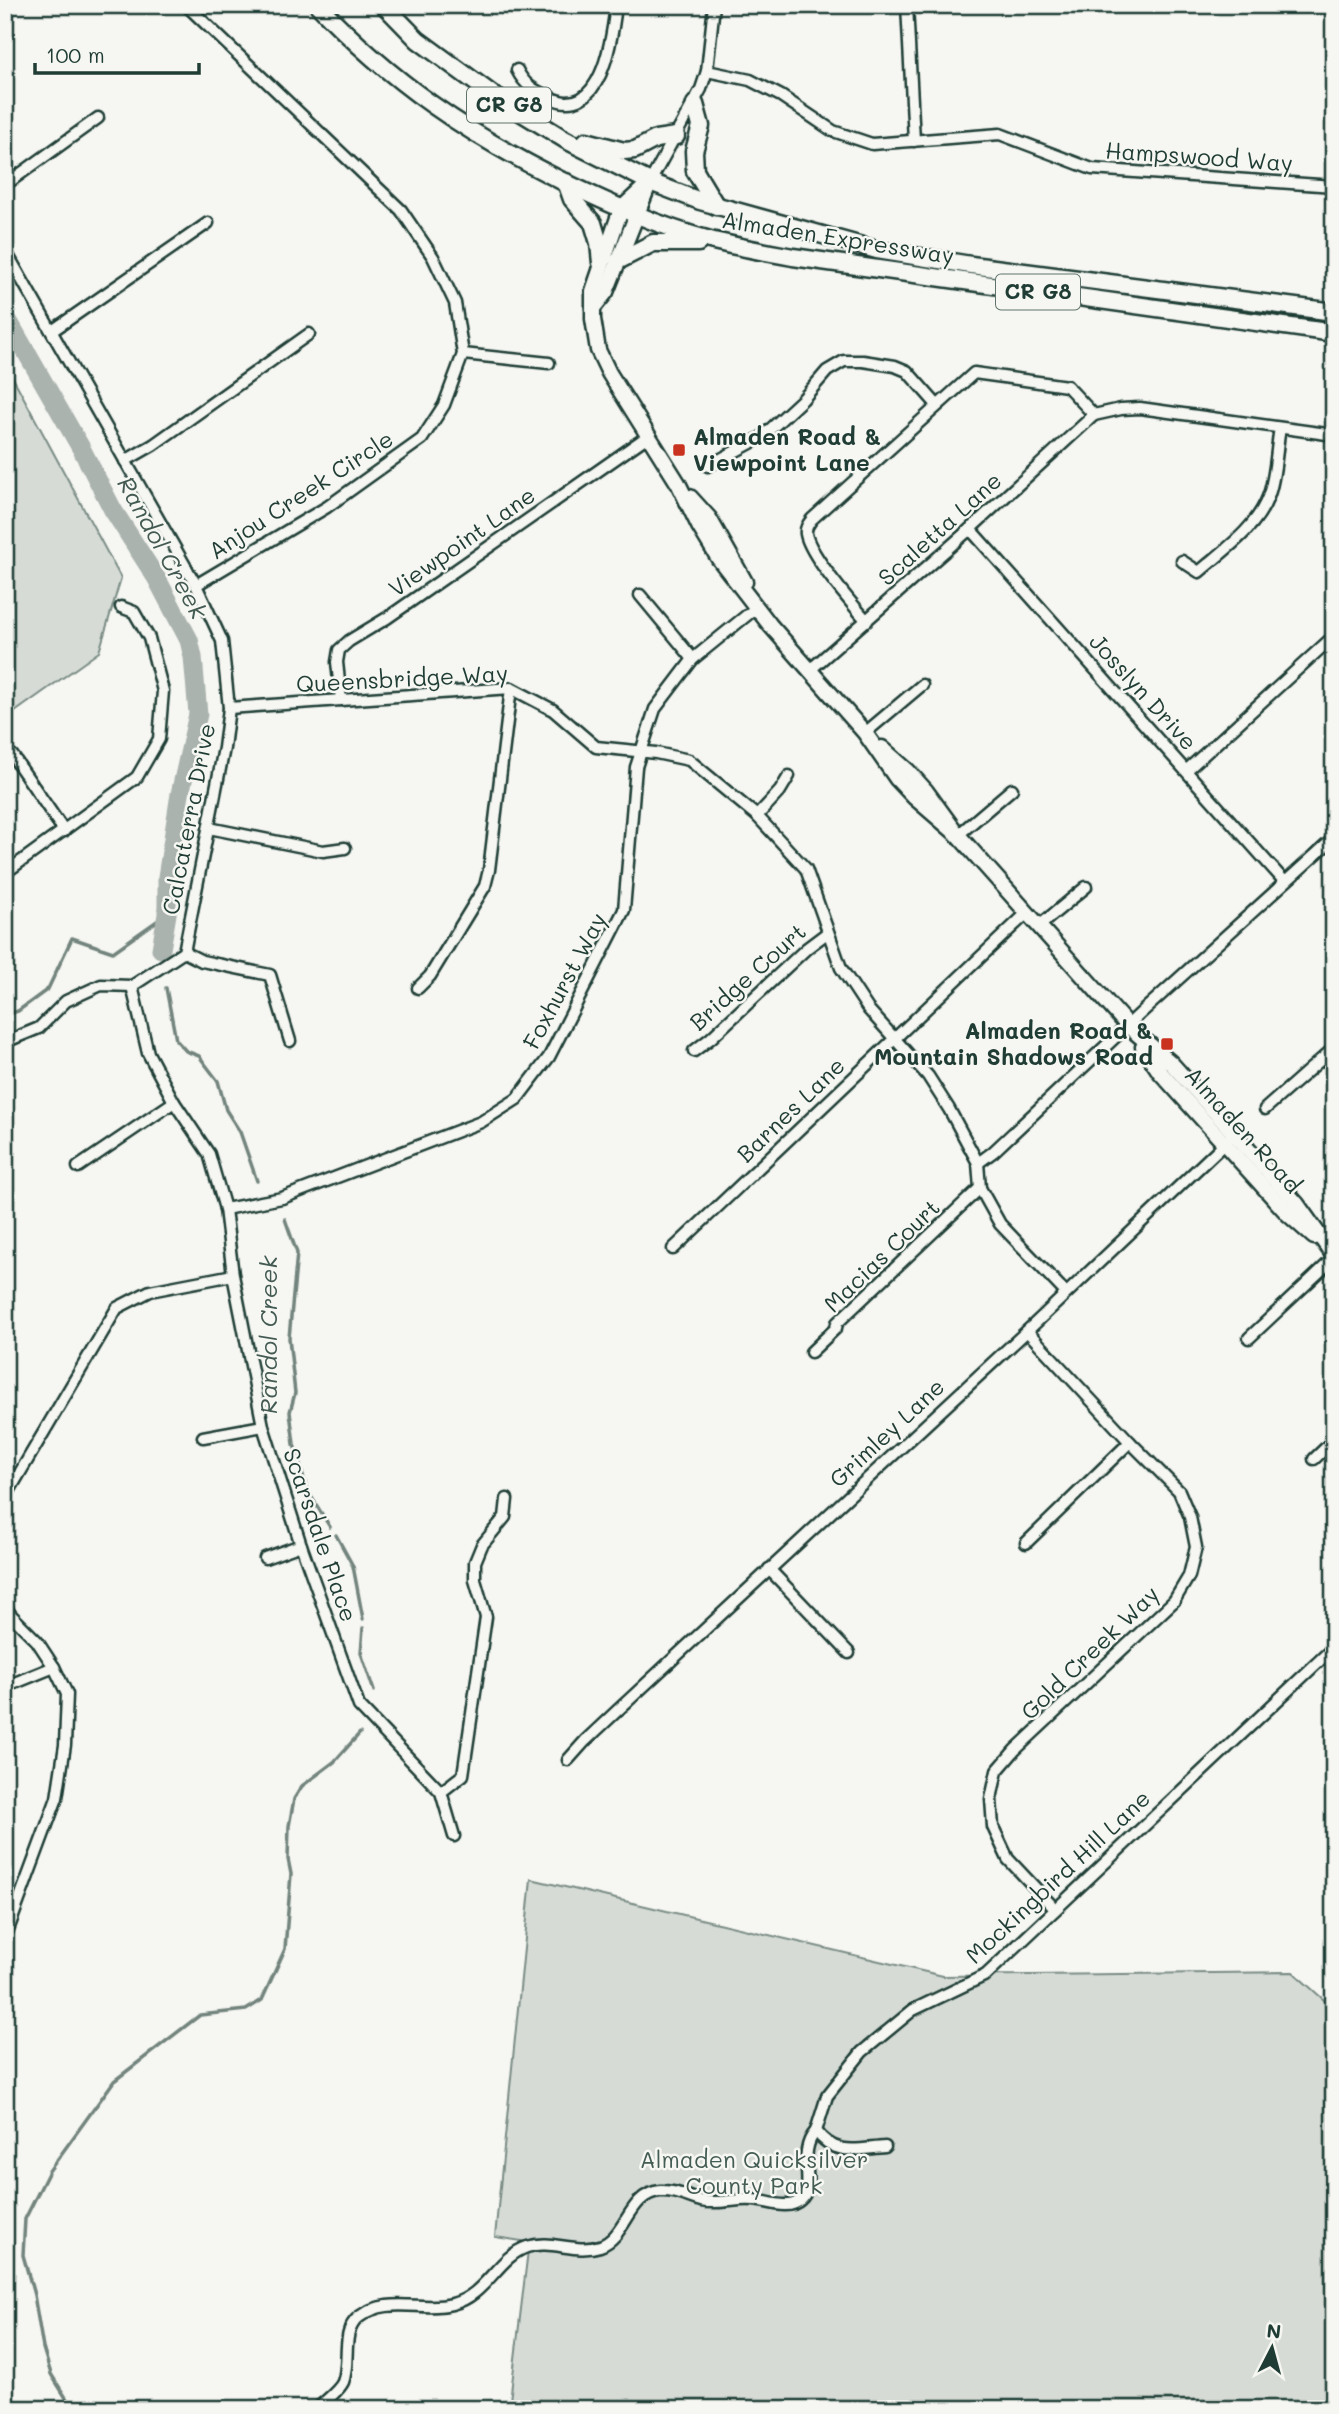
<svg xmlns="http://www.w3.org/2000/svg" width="1339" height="2414" font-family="Mali,sans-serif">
	<rect width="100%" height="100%" fill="#f6f6f2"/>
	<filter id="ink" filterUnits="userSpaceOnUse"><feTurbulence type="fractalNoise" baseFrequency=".0143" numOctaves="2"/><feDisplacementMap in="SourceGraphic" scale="14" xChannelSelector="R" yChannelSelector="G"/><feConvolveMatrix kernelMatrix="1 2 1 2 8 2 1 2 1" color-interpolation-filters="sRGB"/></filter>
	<g filter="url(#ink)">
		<g fill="#d6dbd6" stroke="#7a8c85" stroke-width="2">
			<polygon points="5,363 121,578 99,652 5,719"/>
			<polygon points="531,1879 943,1976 1293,1972 1334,2009 1334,2409 509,2409 529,2242 495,2237"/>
		</g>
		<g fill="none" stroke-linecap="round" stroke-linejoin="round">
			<g stroke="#72847d" stroke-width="3.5">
				<polyline points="166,988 176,1040 186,1051 199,1056 218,1081 226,1110 240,1132 257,1181"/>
				<polyline points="5,1015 18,1011 48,989 72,938 113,952 167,914"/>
				<polyline points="285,1219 297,1253 289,1338 295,1393 290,1412 294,1444 307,1490 330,1527"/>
				<polyline points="336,1535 353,1566 363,1619"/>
				<polyline points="363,1628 361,1653 374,1691"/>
				<polyline points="73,2409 51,2374 43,2348 34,2295 23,2255 25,2219 49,2171 114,2081 200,2015 246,2010 262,2000 285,1949 291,1874 288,1859 289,1826 294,1799 302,1786 334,1762 360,1733"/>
			</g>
			<polyline stroke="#aab3ae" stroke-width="19" points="5,315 81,448 113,510 157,579 189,640 193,657 198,714 180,794 167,877 167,914 161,949"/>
			<g stroke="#1f3d34" stroke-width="15">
				<g id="street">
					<polyline points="186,5 401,210 433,257 455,303 463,354 444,405 422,439 327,507 196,585"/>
					<polyline points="907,5 914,141"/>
					<path d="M517,70C525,86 534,90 549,97C601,123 612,40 616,5"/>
					<polyline points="707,71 750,80 781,96 833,131 872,144 1000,134 1092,169 1334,186"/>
					<polyline points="650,182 701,89 707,71 714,5"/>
					<polyline points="5,185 98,118"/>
					<polyline points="5,250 196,585 222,641 229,708 224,748 184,952 132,986 101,985 66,1001 39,1028 5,1042"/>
					<polyline points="52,331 208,223"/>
					<polyline points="463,354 549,363"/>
					<polyline points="1094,415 1121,409 1140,408 1334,435"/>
					<polyline points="125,461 153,445 309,334"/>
					<polyline points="708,466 762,437 803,399 827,371 844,361 863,361 895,366 907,371 937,405"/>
					<polyline points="970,529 1285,882"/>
					<path d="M1182,561L1199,572C1223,551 1256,529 1268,497C1276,477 1276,450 1280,428"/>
					<polyline points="640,595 693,659"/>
					<path d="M867,621C852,604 810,555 806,534C805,528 808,524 812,519L974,373L1067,386L1094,415"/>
					<polyline points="810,670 970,529 1094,415"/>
					<polyline points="341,700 337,662 339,650 349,641 387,618 648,436"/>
					<polyline points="229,708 511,688 553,710 596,747 656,753 689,760 757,816 806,869 841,968 868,1009 928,1076 949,1109 978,1163 980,1188 1000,1224 1066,1293"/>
					<polyline points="865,733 922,685"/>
					<polyline points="12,755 64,831"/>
					<polyline points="1187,770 1334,636"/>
					<polyline points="757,816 780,791 789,776"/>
					<polyline points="209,828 323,851 345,848"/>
					<polyline points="958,835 1012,789"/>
					<polyline points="5,873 137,777 159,739 163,691 149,638 134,612 121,607"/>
					<polyline points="1039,926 1086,887"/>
					<polyline points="184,952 202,961 270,975 290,1041"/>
					<polyline points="132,986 148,1053 174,1102 209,1154 225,1209 233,1275 263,1426 301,1545 359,1706 441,1792 454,1836"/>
					<polyline points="418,988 430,976 485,886 489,870 511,688"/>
					<polyline points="694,1051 711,1038 807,948 827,933"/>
					<polyline points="1265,1109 1334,1048"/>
					<polyline points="978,1163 993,1152 1143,1011 1334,838"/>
					<polyline points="78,1167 174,1102"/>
					<polyline points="225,1209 282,1198 481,1122 517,1099 549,1057 624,910 636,767 655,709 693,659 757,607"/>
					<polyline points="673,1249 1027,913"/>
					<polyline points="1027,1331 1130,1442 1179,1491 1190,1517 1196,1547 1189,1576 1174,1601 1015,1750 997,1771 991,1799 993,1827 1008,1859 1055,1909"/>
					<polyline points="1249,1338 1334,1258"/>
					<polyline points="811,1352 836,1328 837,1323 980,1188"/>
					<polyline points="203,1437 263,1426"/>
					<polyline points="1314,1459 1334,1440"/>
					<polyline points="5,1498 117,1308 150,1291 233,1275"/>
					<polyline points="1026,1543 1130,1442"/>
					<polyline points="265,1558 301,1545"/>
					<polyline points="769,1569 849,1653"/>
					<polyline points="5,1605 10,1614 37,1641 54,1667 67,1694 65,1745 57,1798 5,1938"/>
					<polyline points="5,1687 54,1667"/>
					<polyline points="568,1760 585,1741 618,1710 1027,1331 1228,1140"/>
					<polyline points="441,1792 463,1775 486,1617 475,1580 475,1562 482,1545 505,1517 507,1499"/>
					<path d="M885,2147C857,2149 835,2157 816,2131L827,2096L862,2052L913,2010L986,1975L1334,1647"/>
					<path d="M317,2409C325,2401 339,2391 343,2382C351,2361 340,2332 359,2317C388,2295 423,2312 452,2304C486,2296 497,2257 527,2247C551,2239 575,2254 600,2246C627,2237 628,2194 660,2191C676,2190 686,2197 701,2201C719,2205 736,2198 754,2200C767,2201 789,2211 800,2200C818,2185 795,2154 816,2131"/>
				</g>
			</g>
			<g stroke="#1f3d34" stroke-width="19">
				<g id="secondary">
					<polyline points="650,182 621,209 593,291 593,319 598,350 609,373 678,483 699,526 719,559 770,625 865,733 897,779 914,797 958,835"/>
					<polyline points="593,308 606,292 647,189"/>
					<polyline points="690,497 709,518 745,582"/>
					<polyline points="882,748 908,771 926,791 958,835 1128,1026 1171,1063 1297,1204 1334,1256"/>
					<polyline points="1143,1047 1160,1072 1288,1214 1314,1237"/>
				</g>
			</g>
			<g stroke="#1f3d34" stroke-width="21">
				<g id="primary">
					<path d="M318,5C392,83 466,133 562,181C610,204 658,226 710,240C737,247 765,252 793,257L1334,333"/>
					<polyline points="384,5 418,40 493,95 566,140 650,182 700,201 877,250 971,265 1334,312"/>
					<polyline points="695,104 701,126 694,151 695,171 716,206"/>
					<polyline points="586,141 624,151 635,150 656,139 676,136"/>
					<polyline points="566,182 572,199 593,223 599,243 601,263"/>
					<polyline points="618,261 653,243 698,243"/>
				</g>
			</g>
			<use href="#street" stroke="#f6f6f2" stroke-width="10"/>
			<use href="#secondary" stroke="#f6f6f2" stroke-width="14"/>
			<use href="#primary" stroke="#f6f6f2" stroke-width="16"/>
		</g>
	</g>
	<g fill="#c8321e" stroke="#f6f6f2" stroke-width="2.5">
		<rect x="672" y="443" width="14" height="14" rx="3.5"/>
		<rect x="1160" y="1037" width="14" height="14" rx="3.5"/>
	</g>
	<g text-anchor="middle" stroke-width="5" stroke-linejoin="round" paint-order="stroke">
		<g fill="#f6f6f2" stroke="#60746d" stroke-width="2">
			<rect x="467" y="87.5" width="84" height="35" rx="5"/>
			<rect x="996" y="274.5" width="84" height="35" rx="5"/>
		</g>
		<g font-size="21" font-weight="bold" fill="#1f3d34">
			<text x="509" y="112">CR G8</text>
			<text x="1038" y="299">CR G8</text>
		</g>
		<g font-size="23" fill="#1f3d34" stroke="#f6f6f2">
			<text transform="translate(1199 157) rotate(4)" y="8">Hampswood Way</text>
			<text transform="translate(838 238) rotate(9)" y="8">Almaden Expressway</text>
			<text transform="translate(301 495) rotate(-33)" y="8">Anjou Creek Circle</text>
			<text transform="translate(940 529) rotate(-42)" y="8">Scaletta Lane</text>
			<text transform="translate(462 542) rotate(-35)" y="8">Viewpoint Lane</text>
			<text transform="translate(402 679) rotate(-3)" y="8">Queensbridge Way</text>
			<text transform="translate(1143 692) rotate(48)" y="8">Josslyn Drive</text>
			<text transform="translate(189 819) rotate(-79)" y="8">Calcaterra Drive</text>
			<text transform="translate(748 977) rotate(-42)" y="8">Bridge Court</text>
			<text transform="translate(565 981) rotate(-62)" y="8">Foxhurst Way</text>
			<text transform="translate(791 1110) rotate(-44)" y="8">Barnes Lane</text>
			<text transform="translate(1243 1130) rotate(48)" y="8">Almaden Road</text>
			<text transform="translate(882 1256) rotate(-44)" y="8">Macias Court</text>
			<text transform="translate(887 1433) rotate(-43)" y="8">Grimley Lane</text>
			<text transform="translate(320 1535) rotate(71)" y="8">Scarsdale Place</text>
			<text transform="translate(1090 1653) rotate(-44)" y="8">Gold Creek Way</text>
			<text transform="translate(1058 1877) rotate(-43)" y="8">Mockingbird Hill Lane</text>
		</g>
		<g font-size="23" font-weight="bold" fill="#1f3d34" stroke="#f6f6f2" text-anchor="start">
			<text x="693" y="445">Almaden Road &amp;<tspan x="693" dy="26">Viewpoint Lane</tspan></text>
			<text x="1153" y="1039" text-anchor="end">Almaden Road &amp;<tspan x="1153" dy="26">Mountain Shadows Road</tspan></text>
		</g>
		<g font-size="23" fill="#445d54" stroke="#f6f6f2">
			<text x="754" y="2168">Almaden Quicksilver<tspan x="754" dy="26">County Park</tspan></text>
		</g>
		<g font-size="24" font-style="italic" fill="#425a52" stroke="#f6f6f2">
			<text transform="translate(162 548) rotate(61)" y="8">Randol Creek</text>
			<text transform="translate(269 1335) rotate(-90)" y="8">Randol Creek</text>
		</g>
	</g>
	<rect width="1339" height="2414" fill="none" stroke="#f6f6f2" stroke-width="28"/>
	<rect x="14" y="14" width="1311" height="2386" fill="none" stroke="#1f3d34" stroke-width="2.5" filter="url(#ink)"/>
	<g transform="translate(1272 2348) rotate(6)" stroke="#f6f6f2" stroke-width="5" paint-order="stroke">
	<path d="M0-5L12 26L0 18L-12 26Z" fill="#1f3d34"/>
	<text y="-10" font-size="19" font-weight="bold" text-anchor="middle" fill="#1f3d34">N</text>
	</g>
	<path d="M35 63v10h164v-10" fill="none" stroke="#1f3d34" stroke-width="3.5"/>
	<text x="46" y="63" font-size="21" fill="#1f3d34" stroke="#f6f6f2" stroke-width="5" paint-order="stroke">100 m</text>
</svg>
